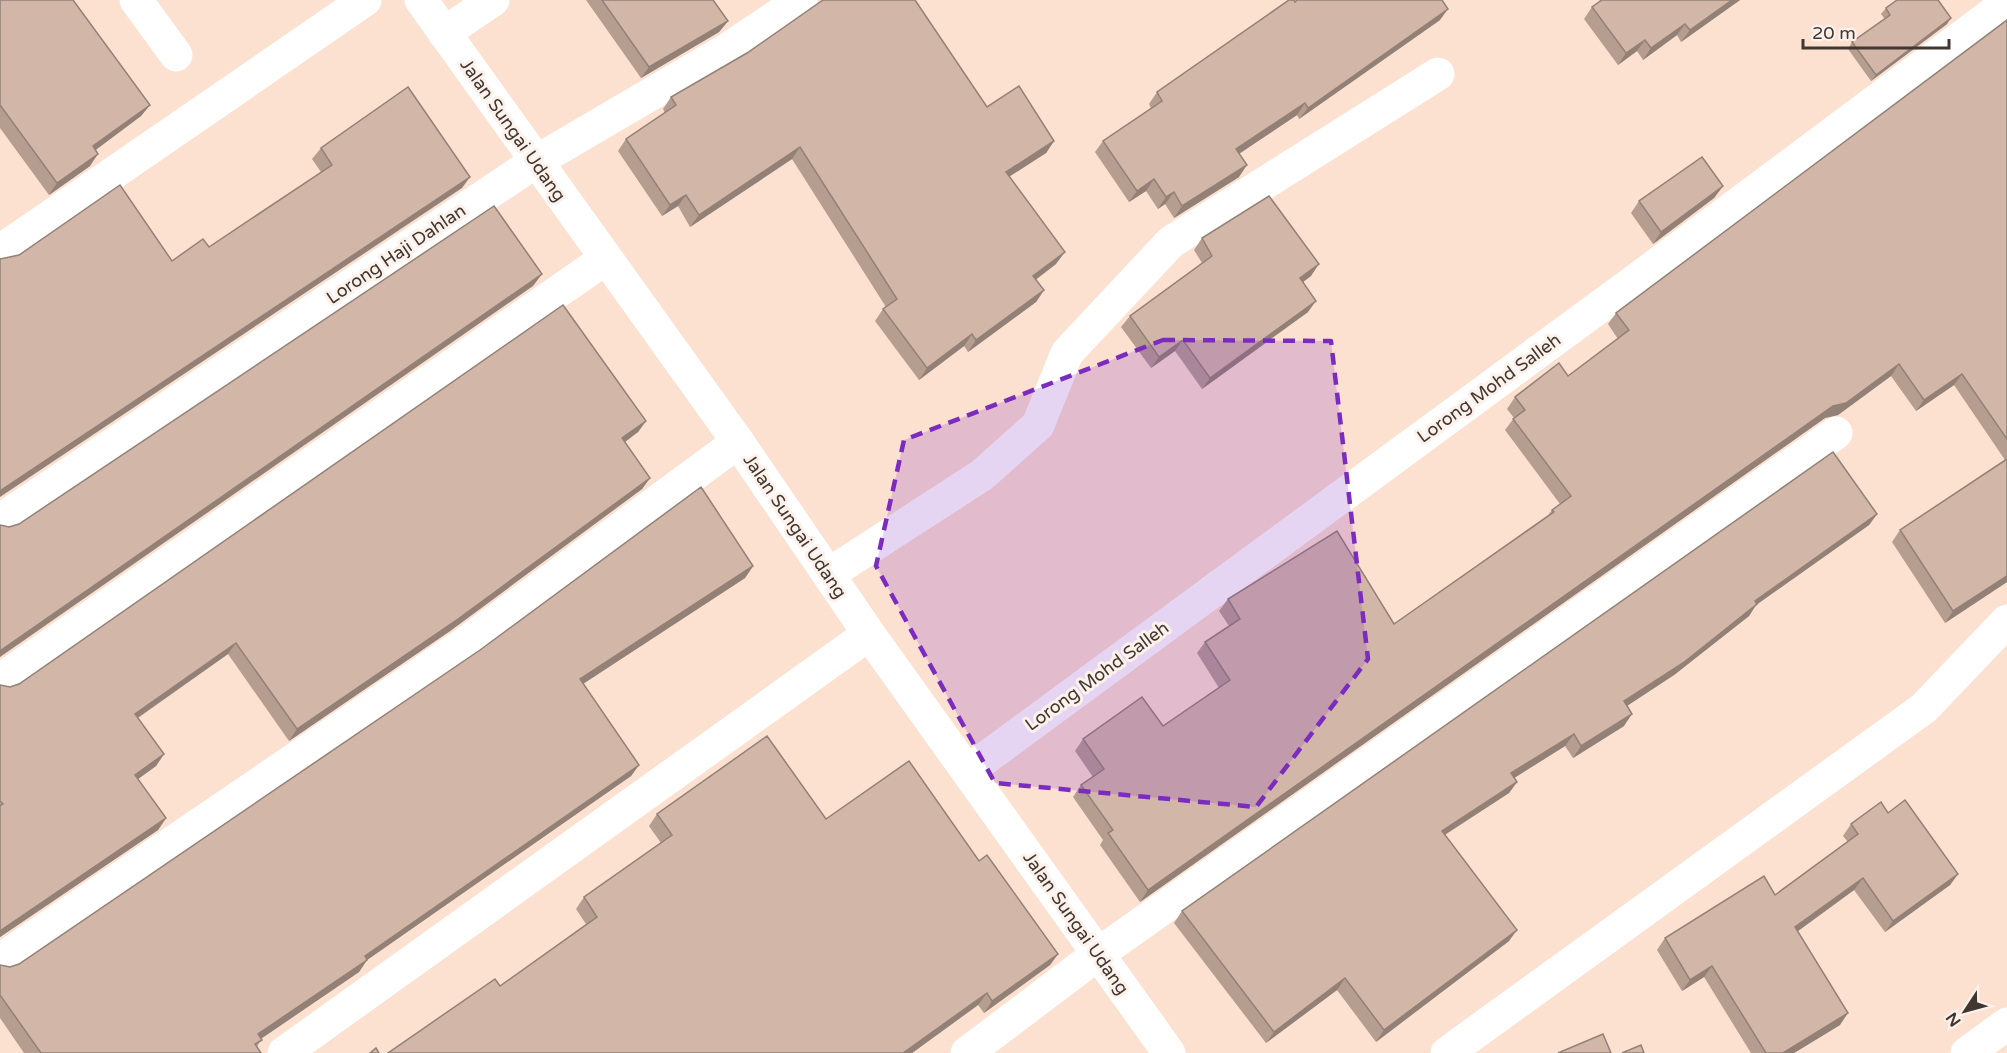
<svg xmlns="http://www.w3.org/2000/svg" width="2007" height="1053" font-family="'Varela Round',sans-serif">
	<rect width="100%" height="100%" fill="#fce0d0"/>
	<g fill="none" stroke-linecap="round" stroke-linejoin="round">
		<g stroke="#fff" stroke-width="33">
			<polyline points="136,0 176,55"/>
			<polyline points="444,33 493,0"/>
			<polyline points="0,251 365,0"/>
			<polyline points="0,520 535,162 728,49 801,0"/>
			<polyline points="829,574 982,475 1038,425 1067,353 1171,242 1438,74"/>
			<polyline points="0,680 605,259"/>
			<polyline points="968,771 1636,280 2007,3"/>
			<polyline points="0,960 461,646 738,442"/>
			<polyline points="284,1053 869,634"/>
			<polyline points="967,1053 1098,954 1836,433"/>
			<polyline points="1447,1053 1924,708 2007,621"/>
		</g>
		<g stroke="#fff" stroke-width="33">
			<polyline points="421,0 738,442 869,634 1169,1053"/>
			<polyline points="1967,1053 2007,1024"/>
		</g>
	</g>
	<g fill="#b59d90">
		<polygon points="0,0 150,105 141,116 95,150 90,166 49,195 0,128"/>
		<polygon points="586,0 713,0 728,21 719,32 641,78"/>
		<polygon points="1599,0 1740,0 1681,42 1677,35 1643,60 1637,51 1618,65 1584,19 1592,7 1600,1"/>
		<polygon points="1295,2 1440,20 1299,119 1297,115 1239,154 1239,177 1174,218 1165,204 1158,209 1146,191 1129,202 1095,152 1103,141 1151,108 1149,104 1157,92"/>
		<polygon points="1886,8 1947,24 1871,81 1848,49 1852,42 1885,19 1881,14"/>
		<polygon points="2007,20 2007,582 1945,623 1892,542 1900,530 2005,460 1954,385 1916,411 1891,376 1838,415 1825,418 1140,902 1100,845 1103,840 1073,797 1081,785 1093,777 1075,751 1083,739 1163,726 1219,688 1197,653 1205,642 1229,626 1219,611 1228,599 1394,624 1548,515 1552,510 1560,504 1505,430 1514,418 1507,409 1515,397 1568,376 1618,339 1608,324 1616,313"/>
		<polygon points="671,97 987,107 1054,141 1046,153 1009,176 1056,264 1036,279 1044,290 1036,302 968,352 964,346 919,380 875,321 883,309 886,307 792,159 690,227 678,206 662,216 618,151 626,139 665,113 663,109"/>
		<polygon points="321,148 462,188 172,261 209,247 321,172 312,159"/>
		<polygon points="1723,186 1714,198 1653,244 1631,213 1639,201"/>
		<polygon points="1202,238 1311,276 1303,282 1308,312 1202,389 1175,351 1151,368 1121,327 1130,316 1202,263 1194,250"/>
		<polygon points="646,421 638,432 625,442 650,478 642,489 450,631 289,741 228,654 138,718 164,754 156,766 138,779 166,818 158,830 0,937 0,685 10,687"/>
		<polygon points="1877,514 1869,525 1756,605 1749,616 1674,675 1627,706 1624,726 1573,758 1565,746 1514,778 1517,782 1509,793 1445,835 1509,941 1376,1042 1337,990 1266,1043 1174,923 1182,911"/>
		<polygon points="753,566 745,578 583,684 639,765 631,776 367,960 359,972 261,1039 257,1047 261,1053 24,1053 0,1018 0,965 10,967 19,964"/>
		<polygon points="1888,813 1958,874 1950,885 1885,932 1854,890 1798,931 1840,1025 1794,1053 1751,1053 1704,977 1682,991 1657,950 1665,938 1775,895 1848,842 1843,836 1851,824"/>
		<polygon points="657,814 826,819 979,861 1058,954 1050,965 984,1013 978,1005 912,1053 388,1053 500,986 586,924 576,909 584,897 661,843 649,826"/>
	</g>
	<g fill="#938076">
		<polygon points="1732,0 1740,0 1681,42 1690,30"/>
		<polygon points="1448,9 1440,20 1299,119 1308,108"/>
		<polygon points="1951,18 1947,24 1871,81 1876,75"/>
		<polygon points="728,21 719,32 641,78 649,67"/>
		<polygon points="1685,24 1677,35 1643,60 1651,48"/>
		<polygon points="1645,40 1637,51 1618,65 1626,53"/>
		<polygon points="1305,103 1297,115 1228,161 1236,149"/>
		<polygon points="150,105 141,116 85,158 93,146"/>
		<polygon points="1054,141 1046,153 998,184 1006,172"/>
		<polygon points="800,147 792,159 690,227 699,215"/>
		<polygon points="98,154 90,166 49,195 57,183"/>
		<polygon points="1247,165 1239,177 1174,218 1182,206"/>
		<polygon points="470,177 462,188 0,497 0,491"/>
		<polygon points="1154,179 1146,191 1129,202 1137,191"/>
		<polygon points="1723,186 1714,198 1653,244 1661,232"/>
		<polygon points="1174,192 1165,204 1158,209 1166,197"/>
		<polygon points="686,195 678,206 662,216 670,205"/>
		<polygon points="1065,252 1056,264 1025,288 1033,276"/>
		<polygon points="1319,264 1311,276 1292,290 1300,278"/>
		<polygon points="542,274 533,286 0,657 0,651"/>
		<polygon points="1044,290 1036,302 968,352 976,340"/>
		<polygon points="1316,301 1308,312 1202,389 1210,378"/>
		<polygon points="972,334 964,346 919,380 927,368"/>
		<polygon points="1183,340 1175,351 1151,368 1159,357"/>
		<polygon points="1899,364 1891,376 1838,415 1825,418 1140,902 1148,890 1833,406"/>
		<polygon points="1962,374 1954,385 1916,411 1924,400"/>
		<polygon points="646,421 638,432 614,450 622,438"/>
		<polygon points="650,478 642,489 450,631 289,741 297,729"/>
		<polygon points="1877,514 1869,525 1756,605 1749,616 1674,675 1616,713 1624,701 1755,601"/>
		<polygon points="753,566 745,578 572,691 580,679"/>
		<polygon points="2007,576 2007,582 1945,623 1953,611"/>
		<polygon points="236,643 228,654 127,725 135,714"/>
		<polygon points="1632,714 1624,726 1573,758 1581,746"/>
		<polygon points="1574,734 1565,746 1503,785 1511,773"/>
		<polygon points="164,754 156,766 127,787 135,775"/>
		<polygon points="639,765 631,776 367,960 359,972 250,1046 258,1034 365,956"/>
		<polygon points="1517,782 1509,793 1433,842 1442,831"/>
		<polygon points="166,818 158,830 0,937 0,931"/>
		<polygon points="1958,874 1950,885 1885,932 1893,921"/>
		<polygon points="1863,878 1854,890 1787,939 1795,927"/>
		<polygon points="1517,930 1509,941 1376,1042 1384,1030"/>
		<polygon points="1058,954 1050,965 984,1013 992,1001"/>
		<polygon points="1712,966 1704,977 1682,991 1690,980"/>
		<polygon points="1345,978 1337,990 1266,1043 1274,1032"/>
		<polygon points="987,993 978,1005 912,1053 903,1053"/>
		<polygon points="1848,1013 1840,1025 1794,1053 1783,1053"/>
	</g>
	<g fill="#d2b7a8" stroke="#938076" stroke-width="1.5">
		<polygon points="0,0 73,0 150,105 93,146 98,154 57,183 0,105"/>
		<polygon points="602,0 713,0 728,21 649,67"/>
		<polygon points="823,0 915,0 987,107 1019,86 1054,141 1006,172 1065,252 1033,276 1044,290 976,340 972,334 927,368 883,309 897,299 800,147 699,215 686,195 670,205 626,139 676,105 671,97 747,53"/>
		<polygon points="1289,0 1294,0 1295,2 1297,0 1442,0 1448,9 1308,108 1305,103 1236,149 1247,165 1182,206 1174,192 1166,197 1154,179 1137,191 1103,141 1162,101 1157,92"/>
		<polygon points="1602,0 1732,0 1690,30 1685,24 1651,48 1645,40 1626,53 1592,7"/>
		<polygon points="1897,0 1938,0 1951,18 1876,75 1852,42 1890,15 1886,8"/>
		<polygon points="2007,20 2007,439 1962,374 1924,400 1899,364 1846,403 1833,406 1148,890 1108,833 1113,830 1081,785 1104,769 1083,739 1142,697 1163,726 1230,680 1205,642 1240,619 1228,599 1337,531 1394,624 1554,512 1552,510 1571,496 1513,419 1525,410 1515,397 1559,363 1568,376 1629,330 1616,313"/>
		<polygon points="408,87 470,177 0,491 0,259 19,255 120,185 172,261 203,239 209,247 332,165 321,148"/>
		<polygon points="1702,157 1723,186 1661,232 1639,201"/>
		<polygon points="1269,196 1319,264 1300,278 1316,301 1210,378 1183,340 1159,357 1130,316 1212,256 1202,238"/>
		<polygon points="494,206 542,274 0,651 0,525 9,527 19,524"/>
		<polygon points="563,305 646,421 622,438 650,478 458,619 297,729 236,643 135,714 164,754 135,775 166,818 0,931 0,806 3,804 0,801 0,685 10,687 19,684"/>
		<polygon points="1833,452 1877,514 1755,601 1757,604 1683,663 1624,701 1632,714 1581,746 1574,734 1511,773 1517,782 1442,831 1517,930 1384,1030 1345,978 1274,1032 1182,911"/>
		<polygon points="2007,459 2007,576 1953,611 1900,530"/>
		<polygon points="701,487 753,566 580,679 639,765 365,956 367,960 258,1034 262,1040 255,1044 261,1053 41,1053 0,995 0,965 10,967 19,964 480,650"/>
		<polygon points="767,736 826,819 909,761 979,861 987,855 1058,954 992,1001 987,993 903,1053 388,1053 495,979 500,986 597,917 584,897 672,835 657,814"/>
		<polygon points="1905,800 1958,874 1893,921 1863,878 1795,927 1848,1013 1783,1053 1766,1053 1712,966 1690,980 1665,938 1764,876 1775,895 1858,834 1851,824 1881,802 1888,813"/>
		<polygon points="1603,1034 1611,1053 1558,1053"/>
		<polygon points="1641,1045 1644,1053 1622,1053"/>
		<polygon points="376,1048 379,1053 370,1053"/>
	</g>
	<path fill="#7b2cbf" fill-opacity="0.2" stroke="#7b2cbf" stroke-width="4.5" stroke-dasharray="12 8" stroke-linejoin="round" d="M1163,340L1331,341L1368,659L1256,807L995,783L876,566L904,440Z"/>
	<g text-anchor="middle" stroke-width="6" stroke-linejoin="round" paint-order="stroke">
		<g font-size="18" fill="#413730" stroke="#fdf1eb">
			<text transform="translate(513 130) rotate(55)" y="6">Jalan Sungai Udang</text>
			<text transform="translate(396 254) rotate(-34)" y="6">Lorong Haji Dahlan</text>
			<text transform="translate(1489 388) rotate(-36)" y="6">Lorong Mohd Salleh</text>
			<text transform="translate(795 526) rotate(56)" y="6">Jalan Sungai Udang</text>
			<text transform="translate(1097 676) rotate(-36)" y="6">Lorong Mohd Salleh</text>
			<text transform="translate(1076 923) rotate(55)" y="6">Jalan Sungai Udang</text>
		</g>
	</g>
	<g transform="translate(1965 1011) rotate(234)" stroke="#fdf1eb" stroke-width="4.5" paint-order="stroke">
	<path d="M0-4.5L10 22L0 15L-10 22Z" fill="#413730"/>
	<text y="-9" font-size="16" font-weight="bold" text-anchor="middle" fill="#413730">N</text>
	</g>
	<path d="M1803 39v9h146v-9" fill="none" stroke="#413730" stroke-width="3"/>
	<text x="1812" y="39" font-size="18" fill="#413730" stroke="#fdf1eb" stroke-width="4.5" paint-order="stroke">20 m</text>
</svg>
